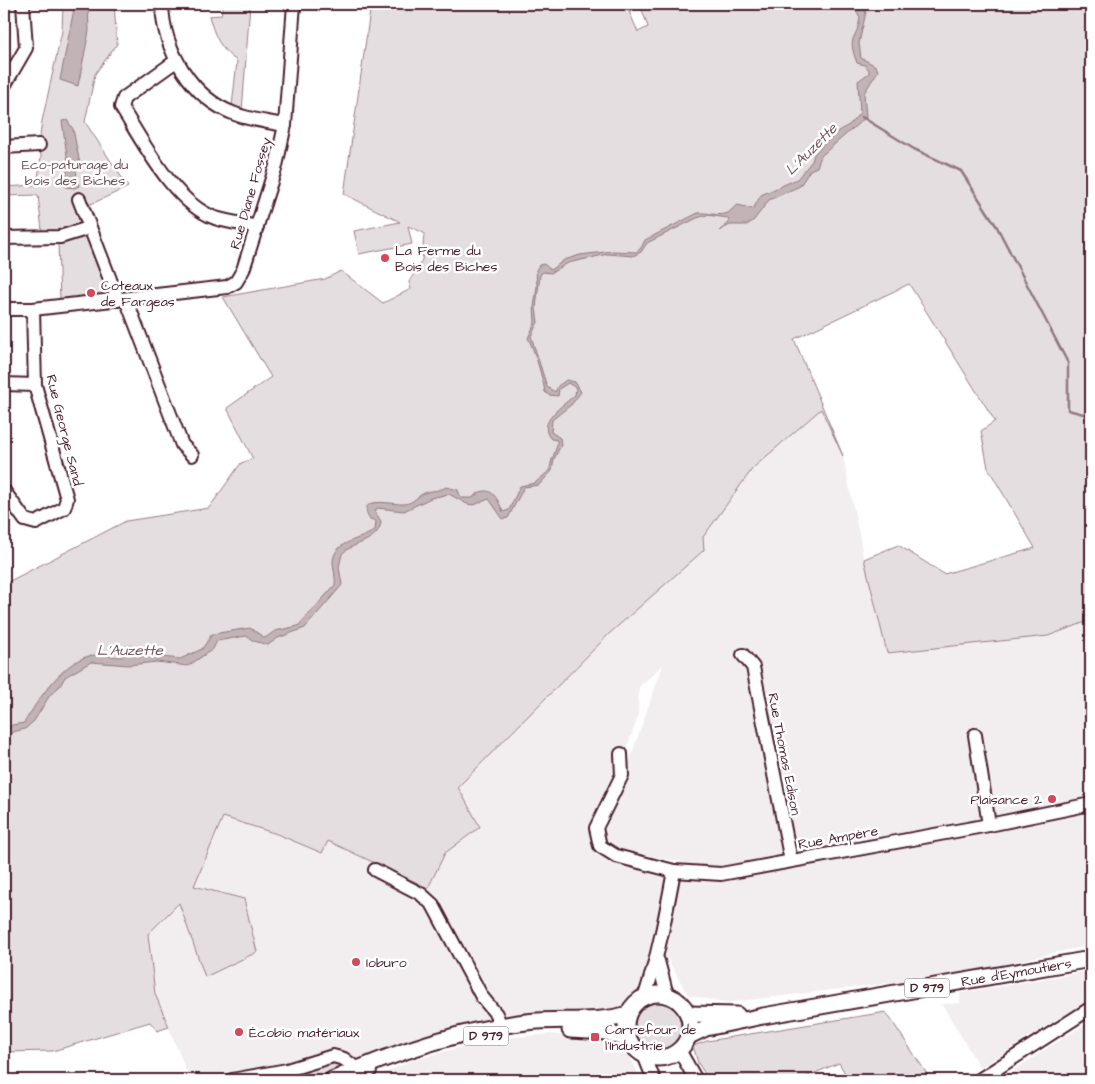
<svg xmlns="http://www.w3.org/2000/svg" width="1095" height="1084" font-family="'Architects Daughter',sans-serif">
	<rect width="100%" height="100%" fill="#fff"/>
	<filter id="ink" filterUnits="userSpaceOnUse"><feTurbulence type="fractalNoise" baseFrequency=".02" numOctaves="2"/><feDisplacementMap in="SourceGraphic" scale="10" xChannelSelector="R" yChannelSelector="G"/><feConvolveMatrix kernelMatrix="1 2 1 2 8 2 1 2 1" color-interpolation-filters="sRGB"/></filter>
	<g filter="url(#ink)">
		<g fill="#f2eeef">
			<polygon points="821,409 843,456 864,559 887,652 1091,613 1091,945 949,976 724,1003 688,995 664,953 681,862 609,847 604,833 663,665 639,687 638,716 617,776 590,830 597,851 659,871 666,880 648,956 645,986 617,1013 590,1014 359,1062 345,1052 211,1080 190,1080 155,994 148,933 193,886 223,817 277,834 321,853 328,841 428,887 445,853 480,827 458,787 610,633 704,550 703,537 753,468"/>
			<polygon points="1091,971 1091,998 980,1068 942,1004 960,1003 960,993"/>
			<polygon points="1091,1020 1091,1080 999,1080"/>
			<polygon points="551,1034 615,1041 628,1052 641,1080 369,1080 413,1060 491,1039"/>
		</g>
		<g fill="#e5dee0" stroke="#987e86">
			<polygon points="63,4 114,4 117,44 95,74 85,122 128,187 89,205 122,295 60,301 58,243 42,231 38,195 4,196 4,187 37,185 41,156 39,144 42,121 62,31"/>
			<path d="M223,4H250L242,112L232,106L237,61C221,51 214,35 209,16L221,15Z"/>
			<polygon points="371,4 626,4 638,32 648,27 640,4 1091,4 1091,620 1048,636 887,653 864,559 898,545 944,574 1035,548 988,468 981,431 995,421 909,284 794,339 843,456 821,409 753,468 703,537 704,550 610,633 458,787 480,827 445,853 428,888 328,841 322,853 277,834 223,817 194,886 244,899 257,952 205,977 179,903 148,934 155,994 169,1027 157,1031 150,1022 53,1051 4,1052 4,584 126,521 209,508 241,463 253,459 227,408 271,377 223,297 325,279 341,271 383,303 411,289 409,282 422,260 424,233 408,226 412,244 359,254 354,231 400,222 344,194"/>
			<circle cx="657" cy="1026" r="25"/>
			<polygon points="886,1012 931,1080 849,1080 839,1063 803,1078 804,1080 709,1080 698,1063 693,1046 707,1041"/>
			<polygon points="328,1062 344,1064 343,1069 321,1080 295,1080 295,1075 298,1071"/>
		</g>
		<g fill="#c1b3b6" stroke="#91787e">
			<polygon points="75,4 88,4 89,31 78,86 60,80"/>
			<path d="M852,4H858L866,12L859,43L861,58L876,66L878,71L864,93L866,117L821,156L817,167L810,170L800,186L769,200L754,220L747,225H730L719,231L729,223L728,218L707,215L697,218L647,243L641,252L633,256L608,254L568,263L551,273L543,272L540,275L536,308L538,322L531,336L547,387L555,392L558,386L566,380L575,382L581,392L572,404L552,420L551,432L560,438L561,445L554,459L552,471L539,485L524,487L508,518L503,519L489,499L474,505L467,504L449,494L431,498L404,511L377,508L375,512L381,521C379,543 354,541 342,554L339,567L342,585L305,628L278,638L268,645L254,641L246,636L217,641L213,649L188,666L157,662L128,665L91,662L65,677L60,686L50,695L34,721L25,729L13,732L4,740V731L12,725L24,723C38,700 65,657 95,655C103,654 112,657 122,657L126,646H133L153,656L180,659L202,649L212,634L250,628L265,638L275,631L298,626L335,585C336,576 333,569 333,561C335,540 360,541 375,530L376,521L370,519C354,494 395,505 404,504C415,503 417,495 427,492C434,490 439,491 446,487L458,490L461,498H472C489,482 497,496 503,512L509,510L520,486L535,483L550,470C550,459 558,450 557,440L551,439C535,422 564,405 575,395L576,388L568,383L559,389L558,396L549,395L545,392C543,379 534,349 528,338L535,323L534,307L537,286L536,270L539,265L544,264L551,270L564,260L580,255L613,251L636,252L641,248L645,240L698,213C707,212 719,217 728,213C731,211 733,207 738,205L753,209L761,195L797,179L812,161L814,154L838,131L849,125L860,113L858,81L869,73V70L865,65L857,63C846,34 857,42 860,17Z"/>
			<polygon points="67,120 73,129 80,164 76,171 79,186 75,188 65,187 68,163 62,121"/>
		</g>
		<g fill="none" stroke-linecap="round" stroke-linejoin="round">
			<polyline stroke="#91787e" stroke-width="2.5" points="862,117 914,149 961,171 997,227 1068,363 1068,410 1091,416"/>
			<g stroke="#4a1f2b" stroke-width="16">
				<g id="minor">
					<path d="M162,4C163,49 191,98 235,114C251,120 268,122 285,125"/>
					<path d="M176,61L124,98L121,107C144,143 173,202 215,218C228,222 243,224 257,227"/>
					<polyline points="4,86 26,48 23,4"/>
					<polyline points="4,147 39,145"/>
					<polyline points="79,199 118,300"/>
					<polyline points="4,238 60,237 89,228"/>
					<polyline points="126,299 182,445 192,455"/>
					<polyline points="4,309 33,309 227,287 236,282 243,270 276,166 285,125 294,4"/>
					<polyline points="4,384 35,385"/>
					<polyline points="4,491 25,520 36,523 64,508 67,499 35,385 33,309"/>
					<polyline points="743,655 753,667 791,861"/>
					<polyline points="975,735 989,825"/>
					<polyline points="621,754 622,775 596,828 600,846 616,856 674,871"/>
					<polyline points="375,870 421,894 433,905 482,997 496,1014 501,1026"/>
					<polyline points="658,961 667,995"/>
					<path d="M645,996C658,956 666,914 674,871L721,874L989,825L1091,804"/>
					<polyline points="679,1050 696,1080"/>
					<polyline points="644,1055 654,1080"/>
					<polyline points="232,1080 287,1070 333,1056 344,1059 357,1069"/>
					<polyline points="362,1080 370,1071"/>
					<polyline points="979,1080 1091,1008"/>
				</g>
			</g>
			<g stroke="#4a1f2b" stroke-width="19">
				<g id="major">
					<circle cx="658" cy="1026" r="32"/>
					<polyline points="688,1014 737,1015"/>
					<polyline points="570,1030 606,1032 629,1040"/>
					<path id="s1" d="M689,1036L706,1028L763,1016L1091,959"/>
					<path d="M332,1080C393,1053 460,1030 526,1022C560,1018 595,1024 628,1014"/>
				</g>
			</g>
			<use href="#minor" stroke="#fff" stroke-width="12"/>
			<use href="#major" stroke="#fff" stroke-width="15"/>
		</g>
	</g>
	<g fill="#d1495b" stroke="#fff" stroke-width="2">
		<circle cx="385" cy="258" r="5"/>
		<circle cx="91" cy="293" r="5"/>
		<circle cx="1052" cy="799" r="5"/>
		<circle cx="356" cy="962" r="5"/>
		<circle cx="239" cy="1032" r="5"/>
		<rect x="590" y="1032" width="10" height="10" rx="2.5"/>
	</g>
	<g text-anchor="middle" stroke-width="5" stroke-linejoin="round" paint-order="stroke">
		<g fill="#fff" stroke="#80626b" stroke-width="1">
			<rect x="904.5" y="978.5" width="45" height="19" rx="4"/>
			<rect x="463.5" y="1026.5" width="45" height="19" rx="4"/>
		</g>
		<g font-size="12" font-weight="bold" fill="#4a1f2b">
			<text x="927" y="992">D 979</text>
			<text x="486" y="1040">D 979</text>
		</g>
		<g font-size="14" fill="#714f58" stroke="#fff">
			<text x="75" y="169">Eco-paturage du<tspan x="75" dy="16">bois des Biches</tspan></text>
		</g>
		<g font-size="14" fill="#4a1f2b" stroke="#fff">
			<text transform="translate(250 193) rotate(-74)" y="5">Rue Diane Fossey</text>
			<text transform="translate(65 430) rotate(76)" y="5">Rue George Sand</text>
			<text transform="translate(785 754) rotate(79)" y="5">Rue Thomas Edison</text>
			<text transform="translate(838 837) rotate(-10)" y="5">Rue Ampère</text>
			<text dy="5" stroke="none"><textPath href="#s1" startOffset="334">Rue d'Eymoutiers</textPath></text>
		</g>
		<g font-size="14" fill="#4a1f2b" stroke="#fff" text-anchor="start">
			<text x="395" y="255">La Ferme du<tspan x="395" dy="16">Bois des Biches</tspan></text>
			<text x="101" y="290">Coteaux<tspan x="101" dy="16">de Fargeas</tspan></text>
			<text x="1042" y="804" text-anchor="end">Plaisance 2</text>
			<text x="366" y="967">Ioburo</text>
			<text x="605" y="1034">Carrefour de<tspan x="605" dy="16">l'Industrie</tspan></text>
			<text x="249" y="1037">Écobio matériaux</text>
		</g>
		<g font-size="15" font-style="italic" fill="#74535c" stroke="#fff">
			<text transform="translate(811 149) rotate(-45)" y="5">L'Auzette</text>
			<text x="130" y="655">L'Auzette</text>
		</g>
	</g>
	<rect width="1095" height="1084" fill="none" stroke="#fff" stroke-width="20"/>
	<rect x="10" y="10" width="1075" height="1064" fill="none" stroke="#4a1f2b" stroke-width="2" filter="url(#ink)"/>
</svg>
